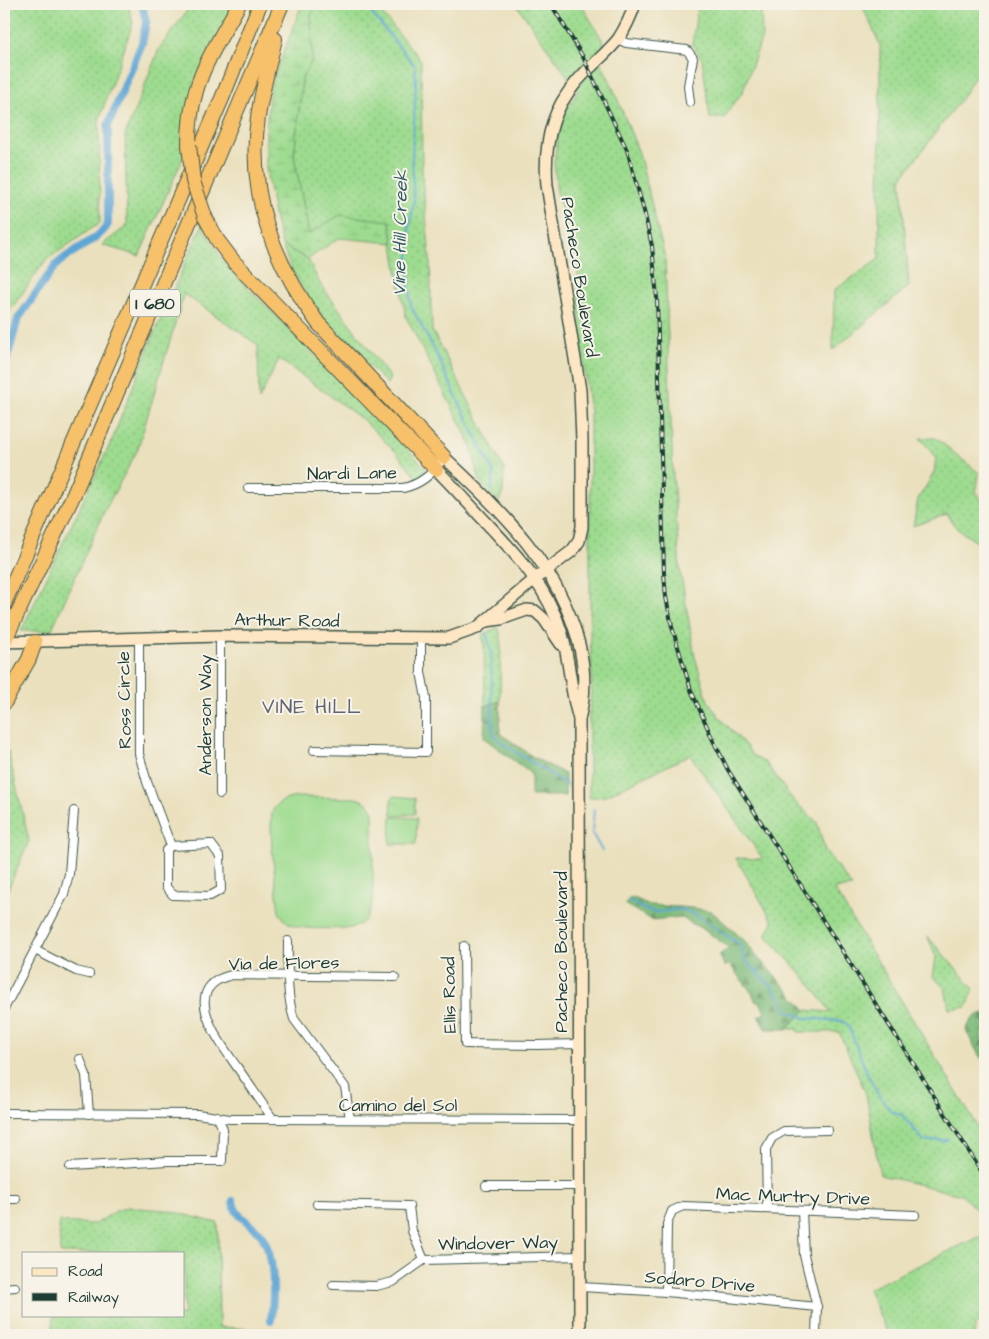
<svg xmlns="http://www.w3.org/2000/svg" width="989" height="1339" font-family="'Architects Daughter',sans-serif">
	<defs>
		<pattern id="grass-dots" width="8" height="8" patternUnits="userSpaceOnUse" patternTransform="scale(1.25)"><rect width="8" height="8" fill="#9ddb8f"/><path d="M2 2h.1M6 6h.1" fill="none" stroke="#87bd7c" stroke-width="1.8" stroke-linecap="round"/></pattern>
		<pattern id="forest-firs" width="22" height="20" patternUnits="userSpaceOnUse" patternTransform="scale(1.25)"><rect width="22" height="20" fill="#7ebb7a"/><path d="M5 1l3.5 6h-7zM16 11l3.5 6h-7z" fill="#679965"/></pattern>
		<pattern id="wetland-marsh" width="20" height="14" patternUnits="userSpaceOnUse" patternTransform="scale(1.25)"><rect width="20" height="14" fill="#9ddb8f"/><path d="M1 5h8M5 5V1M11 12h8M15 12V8" fill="none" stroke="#87bd7c"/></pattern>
		<pattern id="park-crowns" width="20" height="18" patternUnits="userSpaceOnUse" patternTransform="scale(1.25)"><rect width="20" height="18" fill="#9ddb8f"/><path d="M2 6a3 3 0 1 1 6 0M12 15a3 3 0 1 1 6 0" fill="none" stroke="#87bd7c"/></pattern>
	</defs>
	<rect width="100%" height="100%" fill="#f7f3e8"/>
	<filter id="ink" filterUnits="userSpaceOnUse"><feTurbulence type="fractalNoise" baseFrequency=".02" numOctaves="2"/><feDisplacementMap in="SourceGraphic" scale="10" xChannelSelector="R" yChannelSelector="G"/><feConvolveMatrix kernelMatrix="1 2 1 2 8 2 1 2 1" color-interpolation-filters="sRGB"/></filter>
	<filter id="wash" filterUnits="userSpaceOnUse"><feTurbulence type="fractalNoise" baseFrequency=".0096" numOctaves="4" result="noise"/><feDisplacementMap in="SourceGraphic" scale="20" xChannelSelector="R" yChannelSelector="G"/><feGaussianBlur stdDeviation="1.12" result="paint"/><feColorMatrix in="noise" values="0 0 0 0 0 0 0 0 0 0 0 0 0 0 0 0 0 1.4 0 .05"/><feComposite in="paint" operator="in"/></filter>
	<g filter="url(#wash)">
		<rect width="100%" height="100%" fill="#eae0bd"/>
		<g fill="url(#grass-dots)" stroke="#5e8c62">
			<polygon points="4,4 128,4 133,23 99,120 100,223 45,261 7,315 4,330"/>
			<polygon points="189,4 239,4 215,48 184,156 139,256 102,245 127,226 125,135 159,49 189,8"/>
			<polygon points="318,4 374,4 421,60 422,175 430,258 432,330 504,469 503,492 499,502 480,483 471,445 406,317 398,278 390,222 309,235 294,157 302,79 312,60 311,15"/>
			<polygon points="516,4 581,4 608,49 599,59 611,83 639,153 665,258 673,477 680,569 695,657 708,701 721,719 747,747 753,756 766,763 793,800 817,822 825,850 852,887 834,889 985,1139 985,1218 961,1195 880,1175 866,1094 839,1032 798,1032 798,1029 786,1029 806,1010 831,1012 809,983 766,935 773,922 736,858 763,859 690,755 605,796 589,798 589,715 592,681 590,635 590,413 579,326 578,264 557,193 554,163 558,135 566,111 578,91"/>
			<polygon points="698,4 761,4 762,37 743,91 724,118 710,118 702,59 692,44"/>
			<polygon points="855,4 985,4 985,60 961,99 901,179 909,286 833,350 834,290 879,259 880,45 862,5"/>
			<polygon points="202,225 222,259 240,280 425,467 425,473 418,479 397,453 362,419 279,359 259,400 258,345 184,294 137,451 105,510 51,631 21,631 112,440 151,341"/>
			<path d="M282,245L308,259L319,282L390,378L387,384C357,354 325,324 302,288C293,275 287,259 282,245Z"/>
			<polygon points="920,438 936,438 979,473 976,493 985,504 985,546 981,545 956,528 947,514 913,526 918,499 934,473 936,457"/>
			<polygon points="496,628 499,629 501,637 500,701 485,706 484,642 482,635"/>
			<polygon points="8,751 29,841 4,899 4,752"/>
			<polygon points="928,937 974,989 967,1007 949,1009 945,988 933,977 936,957"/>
			<polygon points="127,1207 166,1210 218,1223 219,1327 258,1329 259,1335 52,1335 54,1315 184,1315 184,1253 60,1253 59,1222 95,1224 116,1211"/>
			<polygon points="985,1234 985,1320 975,1325 974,1335 888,1335 868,1289"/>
		</g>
		<g fill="url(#forest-firs)" stroke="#4e7c57">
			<polygon points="500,701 500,733 533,757 565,774 565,796 531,796 531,774 484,738 485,706"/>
			<polygon points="631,897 650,905 692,908 711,911 745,941 753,952 806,1010 786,1029 766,1029 758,1016 765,1013 760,1001 756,1002 752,993 729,964 725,967 719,955 729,948 706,931 680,917 652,920 624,904"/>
			<path d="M985,1013V1027L981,1037L985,1051V1061L980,1057L966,1031C970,1020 974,1015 985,1013Z"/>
		</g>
		<polygon fill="url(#wetland-marsh)" stroke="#5e8c62" points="302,4 318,4 311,15 312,60 302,79 294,157 309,234 340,215 390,221 393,243 339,238 308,259 282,245 275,221 266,169 266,129 270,88"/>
		<polygon fill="url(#park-crowns)" stroke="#5e8c62" points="394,796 415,798 415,814 395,816 392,815 391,800"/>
		<g fill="#9ddb8f" stroke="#5e8c62">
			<path d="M296,797L355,798C364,800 368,802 373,810V896C370,913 369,923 351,928C336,928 303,931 290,924C285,921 282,917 279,912C277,893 267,823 273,810C278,801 287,799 296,797Z"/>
			<polygon points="391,817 417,818 416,844 390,844"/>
		</g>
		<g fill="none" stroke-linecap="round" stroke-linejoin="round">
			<g stroke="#5fa6d5" stroke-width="2">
				<polyline points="364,4 415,66 416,84 412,160 414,202 409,229 409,288 411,306 435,351 454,392 494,473 491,490"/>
				<polyline points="486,633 491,651 492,719 494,735 506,746 569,786"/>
				<polyline points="594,809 592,833 602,851"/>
				<path d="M629,900C638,906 646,912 657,912C668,912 675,907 687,911C707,919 721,934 740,944L744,959L773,988L788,1011L805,1018L842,1021L848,1025L867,1073L878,1094L891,1111L902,1115L924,1141L948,1140"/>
			</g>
			<g stroke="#5fa6d5" stroke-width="8">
				<path d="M4,369L18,319L55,266C68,252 101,239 108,224V126L142,43L146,22L142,4"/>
				<path d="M233,1201C234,1217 254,1224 262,1236C276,1259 274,1295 271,1320"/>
				<polyline points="269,1335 270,1333"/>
			</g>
		</g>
	</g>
	<g filter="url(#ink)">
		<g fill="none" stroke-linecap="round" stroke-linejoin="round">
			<g stroke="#3d5549" stroke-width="10">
				<g id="street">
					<polyline points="618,39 626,43 687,50 693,58 688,86 690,102"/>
					<path d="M248,488H403C422,484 434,473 444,457"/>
					<polyline points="139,639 139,754 147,782 171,846"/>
					<polyline points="314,750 426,752 426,698 421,672 421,639"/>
					<polyline points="220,794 220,636"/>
					<polygon points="211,844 220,856 221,890 210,896 173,895 166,887 166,850 171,846"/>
					<path d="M288,941C288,966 286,994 294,1019L345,1087L350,1119"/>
					<polyline points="464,946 465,1044 536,1045 579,1044"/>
					<polyline points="35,950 76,971 89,974"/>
					<polyline points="4,1009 64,894 69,874 74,811"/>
					<polyline points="80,1059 86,1075 89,1114"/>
					<polyline points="4,1113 197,1114 230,1119 580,1120"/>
					<path d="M273,1119C261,1102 249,1084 237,1067C219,1041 177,987 232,975L395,977"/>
					<polyline points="70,1167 168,1161 222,1161 223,1129 217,1116"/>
					<polyline points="486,1186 580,1186"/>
					<polyline points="4,1199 16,1199"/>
					<polyline points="317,1204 409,1206 412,1231 424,1260"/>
					<polyline points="767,1209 766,1149 772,1138 784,1131 828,1130"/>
					<polyline points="802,1211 804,1255 817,1307 816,1335"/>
					<polyline points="333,1285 376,1286 393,1282 424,1260 580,1256"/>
					<polyline points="581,1287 666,1292 817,1307"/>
					<polyline points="4,1288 15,1287"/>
					<polyline points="666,1292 667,1224 672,1211 683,1206 915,1215"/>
				</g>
			</g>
			<g stroke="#3d5549" stroke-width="14">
				<g id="secondary">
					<path d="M444,457C501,511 559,565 579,644C585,669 586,694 579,719"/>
					<path d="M436,469C452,485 467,502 483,519C515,553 548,587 562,634C570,662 570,691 579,719L580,1335"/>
					<polyline points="486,621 501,619 527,610 535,611 544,619 561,644"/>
					<path d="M4,642L220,636L449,638L477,628L535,579L572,551L579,541L582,527V440L580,390L547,185C544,150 550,113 574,85C587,68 606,55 619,38C626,27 631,16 635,4"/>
				</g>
			</g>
			<g stroke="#3d5549" stroke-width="16">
				<g id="highway">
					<path d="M275,39C269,64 262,90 258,117C247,194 273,261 318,323L444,457"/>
					<path d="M189,145C189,127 191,108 196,91C205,60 224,32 239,4"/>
					<polyline points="205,217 218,241 234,262 436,469"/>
					<polyline points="4,604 223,96 260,4"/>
					<polyline points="4,642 74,494 282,4"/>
					<polyline points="4,703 29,659 35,642"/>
				</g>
			</g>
			<use href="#street" stroke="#fff" stroke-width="8"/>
			<use href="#secondary" stroke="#fce6c4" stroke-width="11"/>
			<use href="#highway" stroke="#f7c06b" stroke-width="14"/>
			<g stroke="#1f3d34" stroke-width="4">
				<polyline id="rail" points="551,4 583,57 627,150 644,211 652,246 657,298 664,573 666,597 672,627 691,690 712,738 728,770 985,1177"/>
			</g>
			<use href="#rail" stroke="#f7f3e8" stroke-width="2" stroke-dasharray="5.5" stroke-linecap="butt"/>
			<g stroke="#3d5549" stroke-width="16" stroke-linecap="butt">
				<polyline id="highway-bridge" points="189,145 193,181 205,217"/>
			</g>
			<use href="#highway-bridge" stroke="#f7c06b" stroke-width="14"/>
		</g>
	</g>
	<g text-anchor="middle" stroke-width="4" stroke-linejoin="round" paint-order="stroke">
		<rect fill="#f7f3e8" stroke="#60746a" stroke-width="1" x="130" y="289.5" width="50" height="27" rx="4"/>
		<g font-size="16" font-weight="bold" fill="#1f3d34">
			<text x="155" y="309">I 680</text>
		</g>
		<g font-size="18" fill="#1f3d34" stroke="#f7f3e8">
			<text transform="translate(580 277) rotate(81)" y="6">Pacheco Boulevard</text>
			<text transform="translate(352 473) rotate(-1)" y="6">Nardi Lane</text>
			<text transform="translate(287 620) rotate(1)" y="6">Arthur Road</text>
			<text transform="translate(124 700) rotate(-91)" y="6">Ross Circle</text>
			<text transform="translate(205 715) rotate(-90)" y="6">Anderson Way</text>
			<text transform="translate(561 952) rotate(-90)" y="6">Pacheco Boulevard</text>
			<text transform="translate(284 963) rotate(-1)" y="6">Via de Flores</text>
			<text transform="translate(449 995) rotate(-91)" y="6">Ellis Road</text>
			<text x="398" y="1111">Camino del Sol</text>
			<text transform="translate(793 1196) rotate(2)" y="6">Mac Murtry Drive</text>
			<text transform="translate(498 1243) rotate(-1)" y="6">Windover Way</text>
			<text transform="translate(700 1281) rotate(5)" y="6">Sodaro Drive</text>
		</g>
		<g font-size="19" font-style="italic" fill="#325c64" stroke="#f7f3e8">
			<text transform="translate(399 233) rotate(-89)" y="7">Vine Hill Creek</text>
		</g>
		<g font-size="20" letter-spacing="1" fill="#626472" stroke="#f7f3e8">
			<text x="312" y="713">VINE HILL</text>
		</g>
	</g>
	<rect width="989" height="1339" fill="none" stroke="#f7f3e8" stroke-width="20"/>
	<rect x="22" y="1252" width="162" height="65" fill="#f7f3e8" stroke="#a1aaa0"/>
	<rect x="32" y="1268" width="25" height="8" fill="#fce6c4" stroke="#a1aaa0"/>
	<text x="68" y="1276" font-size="15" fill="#1f3d34">Road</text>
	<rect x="32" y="1293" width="25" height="8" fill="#1f3d34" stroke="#a1aaa0"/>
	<text x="68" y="1302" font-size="15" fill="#1f3d34">Railway</text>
</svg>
